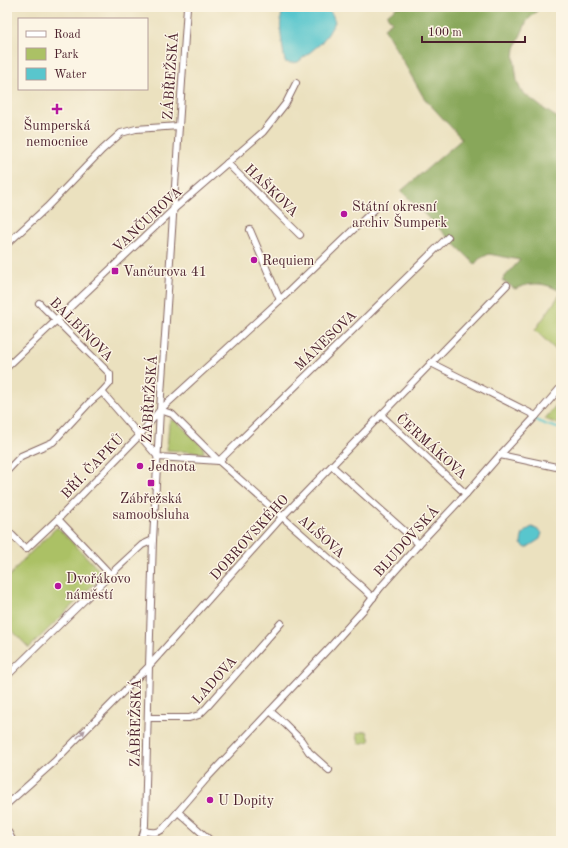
<svg xmlns="http://www.w3.org/2000/svg" width="568" height="848" font-family="'Old Standard TT',serif">
	<rect width="100%" height="100%" fill="#fcf5e5"/>
	<filter id="ink" filterUnits="userSpaceOnUse"><feTurbulence type="fractalNoise" baseFrequency=".025" numOctaves="2"/><feDisplacementMap in="SourceGraphic" scale="8" xChannelSelector="R" yChannelSelector="G"/><feConvolveMatrix kernelMatrix="1 2 1 2 8 2 1 2 1" color-interpolation-filters="sRGB"/></filter>
	<filter id="wash" filterUnits="userSpaceOnUse"><feTurbulence type="fractalNoise" baseFrequency=".012" numOctaves="4" result="noise"/><feDisplacementMap in="SourceGraphic" scale="16" xChannelSelector="R" yChannelSelector="G"/><feGaussianBlur stdDeviation="0.9" result="paint"/><feColorMatrix in="noise" values="0 0 0 0 0 0 0 0 0 0 0 0 0 0 0 0 0 1.4 0 .05"/><feComposite in="paint" operator="in"/></filter>
	<g filter="url(#wash)">
		<rect width="100%" height="100%" fill="#ebe1bf"/>
		<g fill="#abc165" stroke="#7a7048">
			<polygon points="561,293 561,355 535,330"/>
			<polygon points="561,399 561,425 545,419"/>
			<polygon points="170,420 176,421 203,447 204,453 167,450 169,423"/>
			<polygon points="56,528 58,528 102,573 102,576 29,648 7,625 7,579 23,560"/>
			<polygon points="367,731 370,741 359,744 357,733"/>
		</g>
		<path fill="#88a75a" stroke="#696342" d="M397,7H541L527,21L515,48L514,57L517,81L521,91L544,109L561,120V289L560,291C544,282 531,282 515,289L502,280L520,260L489,254L479,259L475,264L401,191L462,139L424,98L384,28L392,22L387,15Z"/>
		<g fill="#59c6cd" stroke="#52727c">
			<path d="M323,9C332,11 332,13 335,22L328,34L320,44L298,62L291,63L285,62C283,47 278,27 282,13L310,9Z"/>
			<path d="M532,527L540,531L542,533L540,539L526,548L521,544C522,533 523,532 532,527Z"/>
		</g>
		<g fill="none" stroke-linecap="round" stroke-linejoin="round">
			<polyline stroke="#59c6cd" stroke-width="2" points="534,419 544,424 561,429"/>
		</g>
	</g>
	<g filter="url(#ink)">
		<g fill="none" stroke-linecap="round" stroke-linejoin="round">
			<g stroke="#82635f" stroke-width="8">
				<g id="street">
					<polyline points="227,163 300,235"/>
					<polyline points="250,230 280,300"/>
					<polyline points="7,244 47,207 102,150 121,133 136,129 179,126"/>
					<polyline points="431,363 536,416"/>
					<polyline points="7,367 173,210 263,132 286,103 296,83"/>
					<polyline points="102,392 158,457 219,461 364,589 373,598"/>
					<polyline points="160,410 172,414 219,461 448,237"/>
					<polyline points="381,415 466,494"/>
					<polyline points="500,455 561,468"/>
					<polyline points="332,466 419,544"/>
					<polyline points="7,471 21,456 53,442 90,402 102,392 110,383 110,374 39,303"/>
					<polyline points="58,519 110,574"/>
					<polyline points="7,530 26,549 61,516 139,436 160,410 280,300 379,205"/>
					<polyline points="7,676 115,570 142,545 153,540"/>
					<polyline points="270,711 285,724 301,740 309,752 329,770"/>
					<polyline points="148,718 189,718 199,715 207,707 281,623"/>
					<polyline points="7,804 54,762 149,666 282,517 507,285"/>
					<polyline points="178,812 211,841"/>
					<path d="M144,831C151,832 157,834 163,829L208,777L331,646L365,608L380,588L419,544L466,494L500,455L536,416L561,387"/>
					<polyline points="141,841 144,831 145,825 149,666 153,540 160,410 187,7"/>
				</g>
			</g>
			<g stroke="#82635f" stroke-width="11">
				<polyline id="secondary" points="7,833 11,841"/>
			</g>
			<use href="#street" stroke="#fff" stroke-width="6"/>
			<use href="#secondary" stroke="#fff" stroke-width="9"/>
		</g>
		<defs><path id="oneway-solid" d="M-6-.8H1V-3.2L6.5 0L1 3.2V.8H-6Z"/></defs>
		<use fill="#ae9aa0" href="#oneway-solid" transform="translate(81 734) rotate(-45)"/>
	</g>
	<g fill="#b5179e" stroke="#fcf5e5" stroke-width="1.5">
		<path d="M55 103h4v4h4v4h-4v4h-4v-4h-4v-4h4z"/>
		<circle cx="344" cy="214" r="4"/>
		<circle cx="254" cy="260" r="4"/>
		<rect x="111" y="267" width="8" height="8" rx="2"/>
		<circle cx="140" cy="466" r="4"/>
		<rect x="147" y="479" width="8" height="8" rx="2"/>
		<circle cx="58" cy="586" r="4"/>
		<circle cx="210" cy="800" r="4"/>
	</g>
	<g text-anchor="middle" stroke-width="3" stroke-linejoin="round" paint-order="stroke">
		<g font-size="14" fill="#4a1f2b" stroke="#fcf5e5">
			<text transform="translate(170 76) rotate(-86)" y="5">ZÁBŘEŽSKÁ</text>
			<text transform="translate(272 190) rotate(44)" y="5">HAŠKOVA</text>
			<text transform="translate(147 219) rotate(-43)" y="5">VANČUROVA</text>
			<text transform="translate(82 329) rotate(45)" y="5">BALBÍNOVA</text>
			<text transform="translate(325 340) rotate(-44)" y="5">MÁNESOVA</text>
			<text transform="translate(149 399) rotate(-86)" y="5">ZÁBŘEŽSKÁ</text>
			<text transform="translate(432 446) rotate(42)" y="5">ČERMÁKOVA</text>
			<text transform="translate(92 466) rotate(-46)" y="5">BŘÍ. ČAPKŮ</text>
			<text transform="translate(322 536) rotate(41)" y="5">ALŠOVA</text>
			<text transform="translate(249 537) rotate(-48)" y="5">DOBROVSKÉHO</text>
			<text transform="translate(406 541) rotate(-48)" y="5">BLUDOVSKÁ</text>
			<text transform="translate(214 680) rotate(-48)" y="5">LADOVA</text>
			<text transform="translate(135 723) rotate(-89)" y="5">ZÁBŘEŽSKÁ</text>
		</g>
		<g font-size="14" fill="#4a1f2b" stroke="#fcf5e5" text-anchor="start">
			<text x="57" y="130" text-anchor="middle">Šumperská<tspan x="57" dy="16">nemocnice</tspan></text>
			<text x="352" y="211">Státní okresní<tspan x="352" dy="16">archiv Šumperk</tspan></text>
			<text x="262" y="265">Requiem</text>
			<text x="123" y="276">Vančurova 41</text>
			<text x="148" y="471">Jednota</text>
			<text x="151" y="503" text-anchor="middle">Zábřežská<tspan x="151" dy="16">samoobsluha</tspan></text>
			<text x="66" y="583">Dvořákovo<tspan x="66" dy="16">náměstí</tspan></text>
			<text x="218" y="805">U Dopity</text>
		</g>
	</g>
	<rect width="568" height="848" fill="none" stroke="#fcf5e5" stroke-width="24"/>
	<rect x="18" y="18" width="130" height="72" fill="#fcf5e5" stroke="#b59f9b"/>
	<rect x="26" y="31" width="20" height="6" fill="#ffffff" stroke="#b59f9b"/>
	<text x="54" y="38" font-size="12" fill="#4a1f2b">Road</text>
	<rect x="26" y="48" width="20" height="12" fill="#abc165" stroke="#b59f9b"/>
	<text x="54" y="58" font-size="12" fill="#4a1f2b">Park</text>
	<rect x="26" y="68" width="20" height="12" fill="#59c6cd" stroke="#b59f9b"/>
	<text x="54" y="78" font-size="12" fill="#4a1f2b">Water</text>
	<path d="M422 36v6h103v-6" fill="none" stroke="#4a1f2b" stroke-width="2"/>
	<text x="428" y="36" font-size="12" fill="#4a1f2b" stroke="#fcf5e5" stroke-width="3" paint-order="stroke">100 m</text>
</svg>
